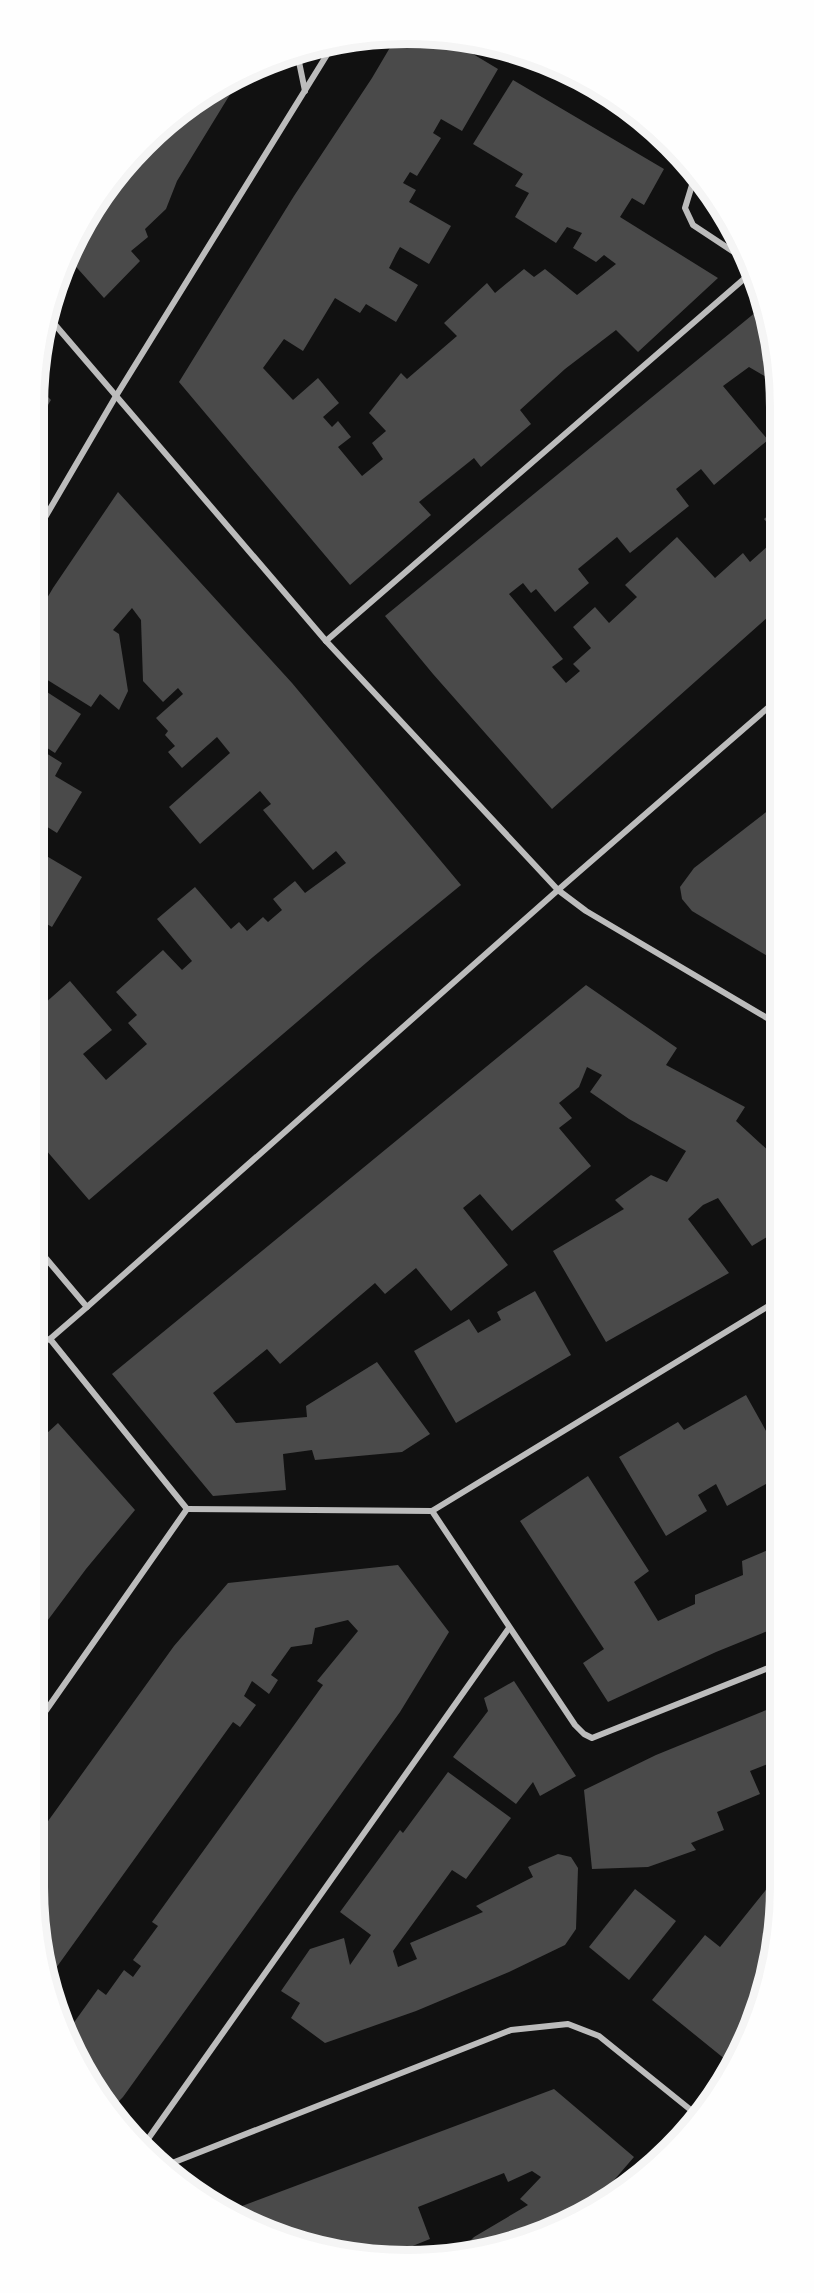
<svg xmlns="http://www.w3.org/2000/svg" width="814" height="2293" font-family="'Crimson Pro',serif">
	<rect width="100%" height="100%" fill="#111"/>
	<g fill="#4a4a4a">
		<polygon points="395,39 453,42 498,69 462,131 441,119 433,133 441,138 417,176 410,172 403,183 416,190 409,202 451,226 429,264 400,247 396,254 389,268 418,285 396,322 366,304 360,313 335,298 303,351 284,339 263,368 293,400 318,378 339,403 323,417 332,427 338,421 351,437 338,447 362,476 383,459 372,443 386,431 369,413 401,373 407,379 457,336 444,323 487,283 495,293 524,269 534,277 545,269 577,295 616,264 604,255 596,262 573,248 582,233 567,227 556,243 515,217 529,193 515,186 523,174 473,144 513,80 664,169 644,205 632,198 620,217 718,278 638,352 616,330 565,369 520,410 531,424 481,467 474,458 419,502 431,515 350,585 179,382 294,196 372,78"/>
		<polygon points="236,78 237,83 177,181 166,209 145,229 148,237 131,251 140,261 104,298 70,260 110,180 220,83"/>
		<polygon points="762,307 778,358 778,384 749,367 723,386 768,440 714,485 701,469 676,489 689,506 630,553 617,537 578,569 589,583 555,612 536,589 531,593 523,583 509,594 563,659 552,667 566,683 580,671 573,664 591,648 573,627 595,607 609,623 637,597 625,585 677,537 715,578 743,553 750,562 778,537 778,608 552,809 433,674 385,616"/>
		<polygon points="36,385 51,400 33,429 33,407"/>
		<polygon points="118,492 292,683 461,885 373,957 89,1200 33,1135 33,991 44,1004 70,981 112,1030 83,1054 106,1080 147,1044 128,1023 137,1015 116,992 163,950 182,970 192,961 157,919 195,887 231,929 239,922 247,931 263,917 268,922 282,910 273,899 295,881 305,893 346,863 336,851 313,870 263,810 271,804 260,791 200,844 169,807 230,753 217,737 182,768 168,752 175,746 165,735 168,731 156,718 183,694 178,688 163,702 143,681 141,620 132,608 113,630 119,634 128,691 119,710 100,694 91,707 33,671 33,622 53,588"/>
		<polygon points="778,507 778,536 764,519"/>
		<polygon points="33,683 81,714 55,753 33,739"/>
		<polygon points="33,745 62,763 55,776 82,792 57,833 33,818"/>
		<polygon points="779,802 779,963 692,911 682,899 680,887 694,868"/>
		<polygon points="33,848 82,877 52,927 33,916"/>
		<polygon points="33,950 48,966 33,979"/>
		<polygon points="586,985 677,1048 666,1065 745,1107 736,1121 772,1154 779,1148 780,1229 752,1246 718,1198 703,1205 688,1219 729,1273 606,1342 553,1251 624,1209 615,1200 651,1175 667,1182 686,1151 629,1119 590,1092 602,1075 587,1067 579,1087 559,1103 572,1118 559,1128 591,1166 512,1231 480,1194 463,1208 508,1265 451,1311 416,1268 385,1294 375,1283 280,1364 267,1349 213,1393 236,1423 307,1417 306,1406 377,1362 430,1434 402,1452 315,1460 312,1450 283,1454 286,1490 213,1496 112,1374"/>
		<polygon points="535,1291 571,1355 456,1423 414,1351 469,1319 478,1333 501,1320 497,1312"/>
		<polygon points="780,1373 780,1390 773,1377"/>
		<polygon points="746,1395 780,1456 780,1476 727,1506 716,1484 698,1495 707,1511 666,1536 619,1457 678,1422 684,1430"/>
		<polygon points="58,1423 135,1510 86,1569 33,1640 33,1446"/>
		<polygon points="588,1476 649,1571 634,1582 658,1621 695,1604 695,1595 743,1575 742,1561 780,1545 780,1626 716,1652 608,1702 583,1663 604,1649 520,1521"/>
		<polygon points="398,1565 449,1632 400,1712 123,2097 111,2109 65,2035 98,1989 106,1995 124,1970 133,1977 141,1966 133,1960 158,1926 152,1922 323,1685 317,1681 358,1631 348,1620 315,1628 312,1644 291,1647 271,1675 278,1680 269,1694 252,1681 244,1696 256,1705 240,1727 233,1722 51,1975 33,1886 33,1842 174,1646 228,1583"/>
		<polygon points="514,1681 576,1776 540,1796 533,1782 516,1804 453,1757 488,1711 484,1698"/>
		<polygon points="781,1704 781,1759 750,1771 760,1794 717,1812 724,1830 691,1843 696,1850 648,1867 592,1869 584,1790 656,1755"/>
		<polygon points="448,1772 511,1818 466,1879 452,1870 393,1951 398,1967 417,1959 410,1943 483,1912 476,1906 533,1877 528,1867 558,1854 571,1857 578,1868 576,1929 565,1945 509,1972 416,2011 325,2043 291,2018 300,2003 281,1991 310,1949 344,1938 350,1965 371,1935 340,1912 400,1830 403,1833"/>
		<polygon points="773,1881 781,1887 768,1982 742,2041 726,2060 652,2000 705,1935 720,1947"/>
		<polygon points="635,1889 676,1921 629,1980 589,1947"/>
		<polygon points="554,2089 634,2157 590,2208 503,2247 461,2250 474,2237 528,2205 520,2199 541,2177 532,2171 508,2182 504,2173 418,2207 430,2239 390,2255 359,2257 241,2221 229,2211"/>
	</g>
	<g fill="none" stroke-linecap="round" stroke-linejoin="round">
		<g stroke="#bcbcbc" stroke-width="6">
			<polyline points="298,57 305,91"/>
			<polyline points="530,57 650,129"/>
			<polyline points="696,172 685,208 693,225 749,262"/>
			<polyline points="45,313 326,641 558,890 586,911 779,1025"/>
			<polyline points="33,538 116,396 333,45"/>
			<polyline points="326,641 752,272"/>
			<polyline points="33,1243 87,1307"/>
			<polyline points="50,1339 187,1509"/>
			<polyline points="33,1345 50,1339 87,1307 558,890 778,699"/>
			<polyline points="187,1509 432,1511 780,1299"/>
			<polyline points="432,1511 575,1725 584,1734 592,1738 781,1663"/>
			<polyline points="33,1729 187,1509"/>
			<polyline points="143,2146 509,1628"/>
			<polyline points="167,2165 511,2030 568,2024 599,2036 697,2115"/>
		</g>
	</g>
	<path d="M0 0H814V2293H0ZM407 44H407A363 363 0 0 1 770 407V1887A363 363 0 0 1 407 2250H407A363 363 0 0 1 44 1887V407A363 363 0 0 1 407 44Z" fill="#fefefe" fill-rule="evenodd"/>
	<path fill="none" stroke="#f5f5f5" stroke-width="8" d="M407 44H407A363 363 0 0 1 770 407V1887A363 363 0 0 1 407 2250H407A363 363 0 0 1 44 1887V407A363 363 0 0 1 407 44Z"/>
</svg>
